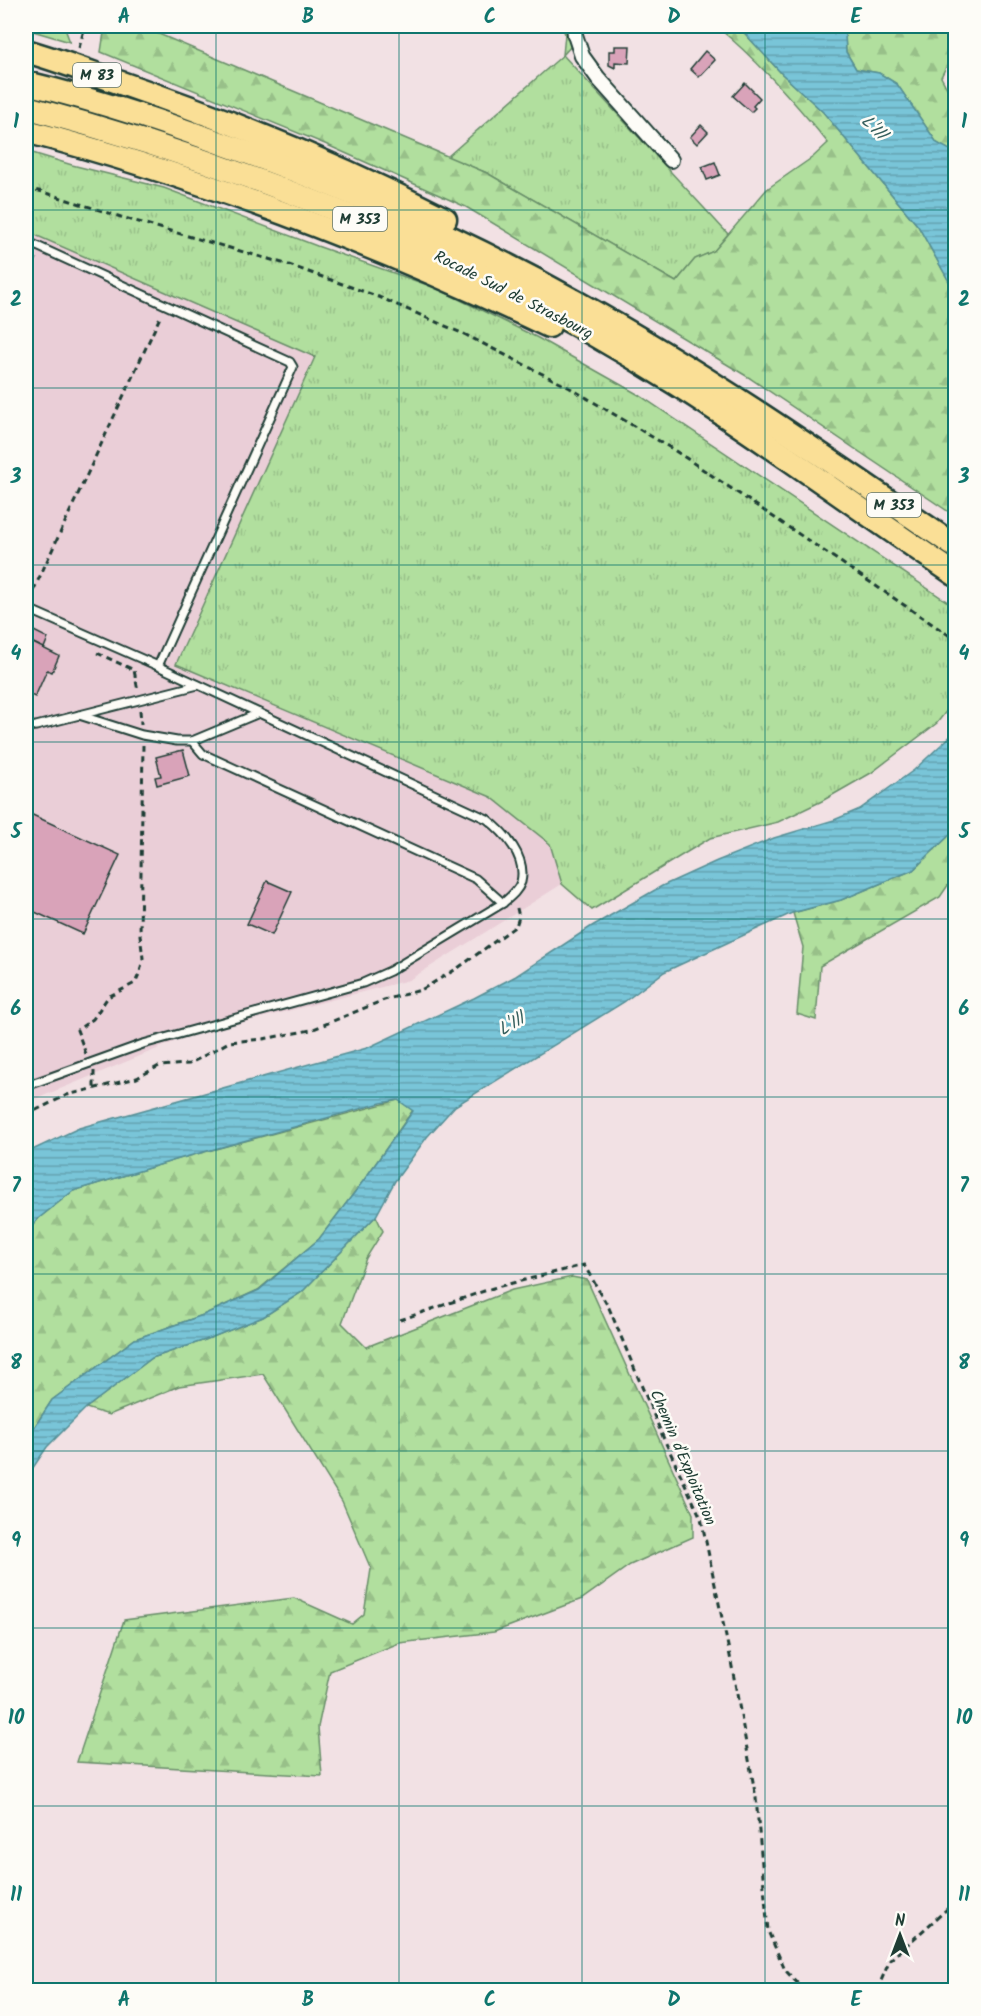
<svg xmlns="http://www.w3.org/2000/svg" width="981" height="2016" font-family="Kalam,sans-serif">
	<defs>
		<pattern id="grass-tufts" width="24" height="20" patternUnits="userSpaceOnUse" patternTransform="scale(1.5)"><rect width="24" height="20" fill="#b1df9e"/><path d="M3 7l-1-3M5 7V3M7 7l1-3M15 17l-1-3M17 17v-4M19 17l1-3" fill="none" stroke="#98c089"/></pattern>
		<pattern id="forest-firs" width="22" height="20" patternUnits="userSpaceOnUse" patternTransform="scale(1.5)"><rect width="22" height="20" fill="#b1df9e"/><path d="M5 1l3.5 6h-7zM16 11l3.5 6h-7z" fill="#98c089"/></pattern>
		<pattern id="water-rules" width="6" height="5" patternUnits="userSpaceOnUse" patternTransform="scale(1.5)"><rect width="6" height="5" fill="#79c5d8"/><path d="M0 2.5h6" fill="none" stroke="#63a1b0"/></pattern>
	</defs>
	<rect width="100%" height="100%" fill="#f2e1e4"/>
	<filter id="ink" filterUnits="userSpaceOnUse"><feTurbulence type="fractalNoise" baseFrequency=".0167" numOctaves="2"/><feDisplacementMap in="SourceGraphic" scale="12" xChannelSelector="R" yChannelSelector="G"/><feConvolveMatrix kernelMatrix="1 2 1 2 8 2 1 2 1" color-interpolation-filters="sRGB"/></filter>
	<g filter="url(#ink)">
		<polygon fill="#eaced7" points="26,231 315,357 176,664 491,797 550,844 562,884 409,980 186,1037 26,1103"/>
		<g fill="url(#grass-tufts)" stroke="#688e69" stroke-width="1.5">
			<polygon points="562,26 589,26 563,55 728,234 714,251 695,259 676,282 487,173 447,157 563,55 565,34"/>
			<polygon points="26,151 72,165 164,188 317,246 436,288 538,338 639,395 955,607 955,700 937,723 871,773 822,801 778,822 710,838 592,910 562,884 550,844 491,797 176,664 315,357 26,231"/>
		</g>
		<g fill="url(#forest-firs)" stroke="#688e69" stroke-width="1.5">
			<polygon points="26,26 64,26 70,42 26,29"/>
			<path d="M105,26H140L487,173L676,282L695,259L714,251L767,189L813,157L828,143C794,101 758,60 716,26H738L782,74L823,112L918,226L955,292V516L748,377L466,207L325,144L101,52Z"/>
			<polygon points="839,26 955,26 955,55 950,59 941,77 955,103 955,154 937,143 897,84 879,73 856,69 846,52 845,35"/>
			<polygon points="955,830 955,875 940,897 820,966 816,1020 797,1014 803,947 793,913 841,900 913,870"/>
			<polygon points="398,1100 413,1110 364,1180 319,1239 258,1290 203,1315 135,1339 52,1400 26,1440 26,1233 39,1218 73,1191 182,1158"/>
			<polygon points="376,1216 383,1231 366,1258 342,1323 366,1347 512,1290 572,1277 587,1280 693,1514 693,1537 630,1565 582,1599 494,1632 399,1643 330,1671 318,1727 322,1776 77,1762 124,1620 294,1598 352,1624 364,1614 371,1569 342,1501 263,1374 179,1386 109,1415 86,1408 152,1358 205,1340 263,1317 302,1292"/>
		</g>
		<g fill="url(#water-rules)" stroke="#558f96" stroke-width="1.5">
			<polygon points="738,26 839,26 845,35 846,52 856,69 879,73 897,84 937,143 954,152 955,292 918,226 823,112 782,74"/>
			<polygon points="955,732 955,830 913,870 841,900 792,913 664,972 624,1002 455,1106 427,1137 395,1181 376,1216 302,1292 263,1317 205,1340 152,1358 86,1408 47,1447 26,1478 26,1440 52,1400 135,1339 203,1315 259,1290 319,1239 364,1180 413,1111 398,1100 381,1103 182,1158 73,1191 39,1218 26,1233 26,1153 79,1128 367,1048 474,998 516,976 592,926 662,886 717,861 774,838 834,820 860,809 914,770"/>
		</g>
		<g fill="#d9a3b9" stroke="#1f3d34" stroke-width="1.5">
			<polygon points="615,46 630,46 629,63 615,62 615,68 609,65 609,51 615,51"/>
			<polygon points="705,51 715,60 699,77 690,69"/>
			<polygon points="745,83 760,98 753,106 755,108 751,112 733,96"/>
			<polygon points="701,125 708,132 697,144 690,137"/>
			<polygon points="715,162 720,175 707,180 702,167"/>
			<polygon points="26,627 48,638 44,648 27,640 26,643"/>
			<polygon points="27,640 59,656 52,672 47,670 35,697 26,693"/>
			<polygon points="183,750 190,776 157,785 155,777 161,776 156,757"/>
			<polygon points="26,812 120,855 83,934 26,908"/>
			<polygon points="267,881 292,892 272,935 247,924"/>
		</g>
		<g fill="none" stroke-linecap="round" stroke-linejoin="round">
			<g stroke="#1f3d34" stroke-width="11">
				<g id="service">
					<polyline points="26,241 290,362 293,367 158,666"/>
					<path d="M26,608L158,666L487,819C505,833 527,857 521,882C518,891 510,897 503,903L390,971L363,983L143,1044L26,1086"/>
					<polyline points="79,715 142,735 177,741 192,741 259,713"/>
					<polyline points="26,727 36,726 198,685"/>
					<polyline points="192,741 203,754 476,879 503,903"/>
				</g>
			</g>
			<g stroke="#1f3d34" stroke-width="18">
				<polyline id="minor" points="574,26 575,35 582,56 598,78 671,160"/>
			</g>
			<g stroke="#1f3d34" stroke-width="27">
				<g id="trunk">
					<path d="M26,51C58,60 89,72 121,83C232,121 341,166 445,219"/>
					<path d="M26,83C102,101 177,127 251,154C362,195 472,244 576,302C708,375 831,461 956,547"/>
					<path d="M26,107C254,168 472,255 673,382C769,442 861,511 956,575"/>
					<path d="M26,131C206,178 380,246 549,326"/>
				</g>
			</g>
			<g stroke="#1f3d34" stroke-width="3" stroke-dasharray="6 4.5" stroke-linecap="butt">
				<polyline points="79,48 85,26"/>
				<polyline points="26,188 43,192 121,217 286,264 379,297 466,335 570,388 674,450 956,640"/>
				<polyline points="26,280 36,258"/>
				<polyline points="29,600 161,315"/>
				<polyline points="97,653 134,670 138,691"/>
				<polyline points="140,710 141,724"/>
				<polyline points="86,1054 77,1030 93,1019 108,997 135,983 140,972 143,958 140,935 143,745"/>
				<polyline points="94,1071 94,1088"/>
				<polyline points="26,1115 67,1095 137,1078 159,1066 189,1064 229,1042 263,1039 311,1030 384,1000 421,990 458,968 516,926 519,917 516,904"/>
				<polyline points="400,1320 493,1288 584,1265 609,1308 663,1437 701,1518 730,1656 756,1798 768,1931 785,1970 804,1990"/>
				<polyline points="877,1990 890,1960 956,1901"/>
			</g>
			<use href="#service" stroke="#fdfcf7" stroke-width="7"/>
			<use href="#minor" stroke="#fdfcf7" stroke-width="14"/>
			<use href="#trunk" stroke="#fadf96" stroke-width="22"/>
		</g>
	</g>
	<path fill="none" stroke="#0f766e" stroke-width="1.5" stroke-opacity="0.55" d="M216,26V1990M399,26V1990M582,26V1990M765,26V1990M26,210H956M26,388H956M26,565H956M26,742H956M26,919H956M26,1097H956M26,1274H956M26,1451H956M26,1628H956M26,1806H956"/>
	<g text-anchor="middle" stroke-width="5" stroke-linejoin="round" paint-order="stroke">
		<g fill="#fdfcf7" stroke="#62766e" stroke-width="1.5">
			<rect x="73" y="63" width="48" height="24" rx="4.5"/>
			<rect x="333" y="207" width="54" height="24" rx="4.5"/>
			<rect x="867" y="493" width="54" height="24" rx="4.5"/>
		</g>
		<g font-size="15" font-weight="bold" fill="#1f3d34">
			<text x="97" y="80">M 83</text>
			<text x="360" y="224">M 353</text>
			<text x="894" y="510">M 353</text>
		</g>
		<g font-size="16" fill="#1f3d34" stroke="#fdfcf7">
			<text transform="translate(514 294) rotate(27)" y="6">Rocade Sud de Strasbourg</text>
			<text transform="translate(684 1457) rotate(67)" y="6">Chemin d'Exploitation</text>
		</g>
		<g font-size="18" font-style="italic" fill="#365f5d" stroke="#fdfcf7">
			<text transform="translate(874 127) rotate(45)" y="6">L'Ill</text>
			<text transform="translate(511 1024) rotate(-31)" y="6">L'Ill</text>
		</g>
	</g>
	<rect width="981" height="2016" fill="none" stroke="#fdfcf7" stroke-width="66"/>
	<g transform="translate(900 1935)" stroke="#fdfcf7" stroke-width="4.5" paint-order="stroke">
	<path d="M0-4.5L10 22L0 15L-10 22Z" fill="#1f3d34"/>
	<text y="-9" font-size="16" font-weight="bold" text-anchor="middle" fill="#1f3d34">N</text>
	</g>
	<rect x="33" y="33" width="915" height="1950" fill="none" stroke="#0f766e" stroke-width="2"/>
	<g font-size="20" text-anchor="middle" font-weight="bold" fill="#0f766e">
		<text x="124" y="23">A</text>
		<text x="308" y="23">B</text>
		<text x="490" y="23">C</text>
		<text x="674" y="23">D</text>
		<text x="856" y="23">E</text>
		<text x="16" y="128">1</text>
		<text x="964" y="128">1</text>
		<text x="16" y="306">2</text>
		<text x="964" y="306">2</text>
		<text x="16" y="483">3</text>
		<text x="964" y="483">3</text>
		<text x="16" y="660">4</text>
		<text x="964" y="660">4</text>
		<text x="16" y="838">5</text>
		<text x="964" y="838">5</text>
		<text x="16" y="1015">6</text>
		<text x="964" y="1015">6</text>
		<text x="16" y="1192">7</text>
		<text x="964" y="1192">7</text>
		<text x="16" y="1369">8</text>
		<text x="964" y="1369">8</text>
		<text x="16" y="1547">9</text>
		<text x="964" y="1547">9</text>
		<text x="16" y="1724">10</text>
		<text x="964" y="1724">10</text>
		<text x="16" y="1901">11</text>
		<text x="964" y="1901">11</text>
		<text x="124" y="2006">A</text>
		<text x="308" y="2006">B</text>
		<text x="490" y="2006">C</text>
		<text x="674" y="2006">D</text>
		<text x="856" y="2006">E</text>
	</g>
</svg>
